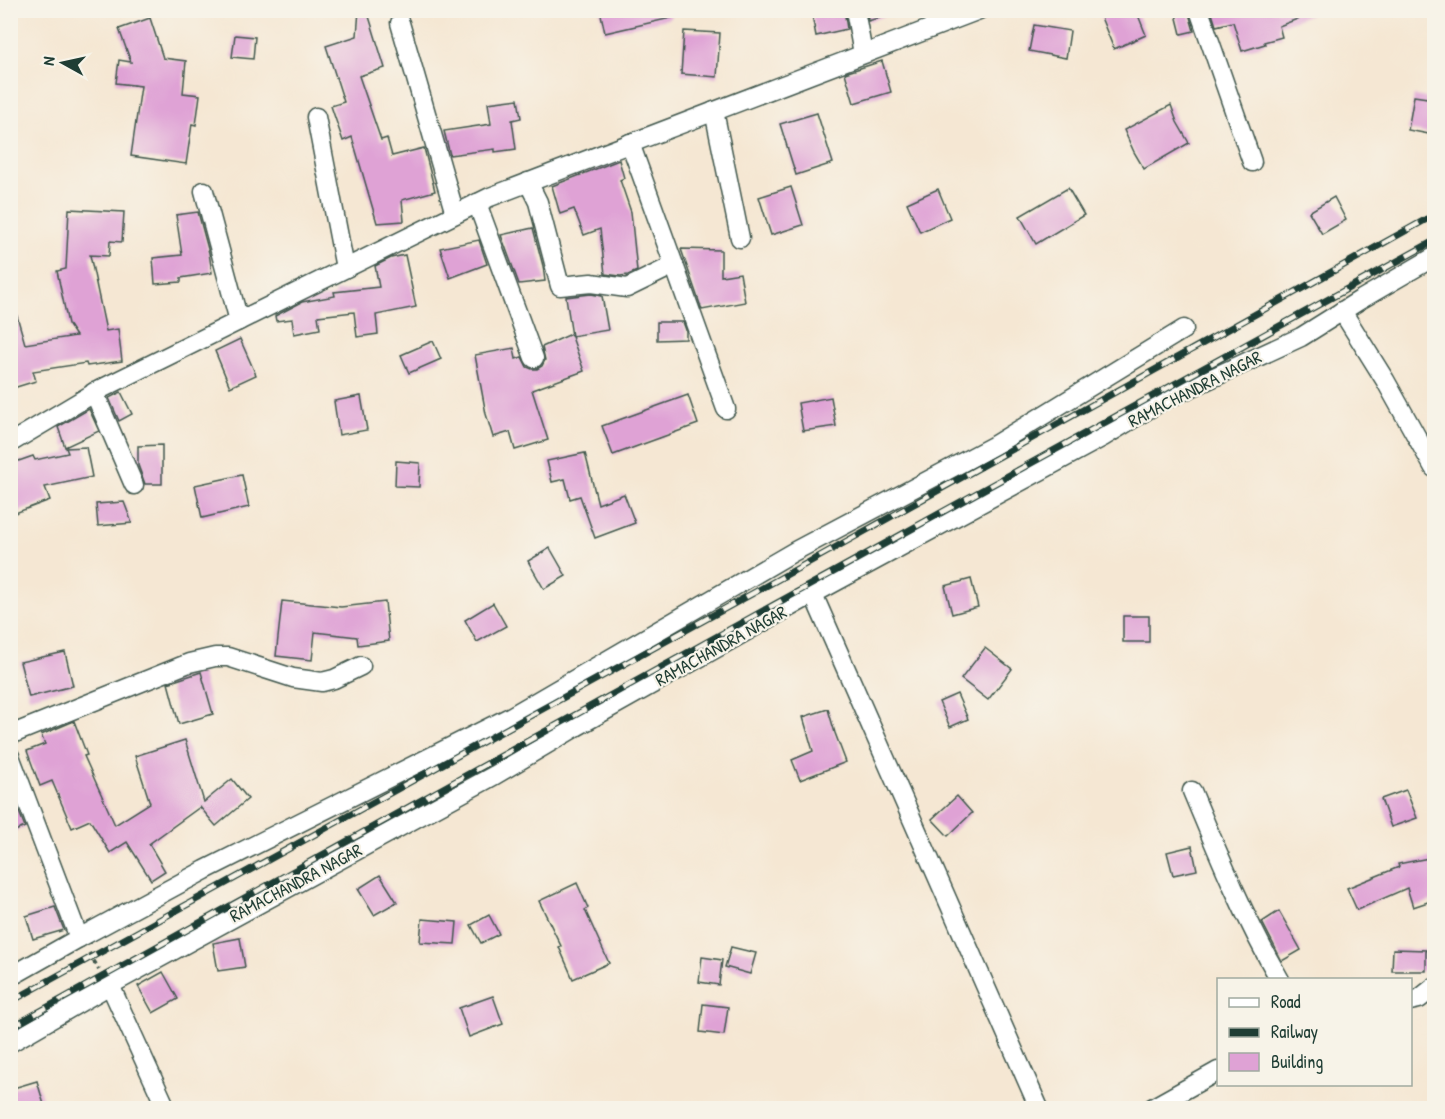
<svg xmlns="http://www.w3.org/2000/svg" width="1445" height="1119" font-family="'Patrick Hand',sans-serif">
	<rect width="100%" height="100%" fill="#f7f3e8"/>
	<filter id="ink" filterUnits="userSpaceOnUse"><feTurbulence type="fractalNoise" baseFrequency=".0167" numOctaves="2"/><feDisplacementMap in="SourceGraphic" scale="12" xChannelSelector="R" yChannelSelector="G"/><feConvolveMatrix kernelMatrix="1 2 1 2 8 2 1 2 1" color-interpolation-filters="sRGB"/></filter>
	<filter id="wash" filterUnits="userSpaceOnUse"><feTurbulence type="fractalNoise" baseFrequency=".008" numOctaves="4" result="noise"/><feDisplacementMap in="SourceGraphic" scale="24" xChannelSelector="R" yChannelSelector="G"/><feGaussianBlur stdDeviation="1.35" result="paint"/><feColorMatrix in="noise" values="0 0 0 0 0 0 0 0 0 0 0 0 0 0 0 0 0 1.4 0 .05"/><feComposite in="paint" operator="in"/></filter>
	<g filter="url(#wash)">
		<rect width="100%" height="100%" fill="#f5e7d3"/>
		<g id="blocks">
			<g fill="#dfa2d5">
				<polygon points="359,10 367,10 385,68 359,76 381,140 387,138 392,156 424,148 435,191 402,200 404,221 377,223 352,137 343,141 331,106 344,102 326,46 357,36"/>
				<polygon points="600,10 670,10 671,18 605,33"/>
				<polygon points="811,10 844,10 847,29 816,36"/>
				<polygon points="867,10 887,10 888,15 868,21"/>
				<polygon points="1098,10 1136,10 1146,35 1114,49"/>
				<polygon points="1175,10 1188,10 1194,31 1181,34"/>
				<polygon points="1211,10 1316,10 1316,12 1279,26 1282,37 1264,42 1265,44 1242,51 1233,22 1216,26"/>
				<polygon points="150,18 163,58 186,61 183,93 200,95 196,125 192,124 186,164 131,156 141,86 116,83 119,60 131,62 119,29"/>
				<polygon points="1034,25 1070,31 1066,58 1029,51"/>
				<polygon points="684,31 720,33 717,77 681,74"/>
				<polygon points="235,35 255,37 253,59 232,57"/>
				<polygon points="882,61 891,92 854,103 845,73"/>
				<polygon points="1414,96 1434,99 1434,135 1408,130"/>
				<polygon points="518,99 521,118 512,120 516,149 495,152 495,149 450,155 444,131 491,124 488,103"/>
				<polygon points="1171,105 1177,122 1189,143 1144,169 1134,152 1124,130"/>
				<polygon points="817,113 833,163 796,175 780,124"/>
				<polygon points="619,160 624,178 620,180 631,212 637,271 628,275 620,276 605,274 600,229 584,235 574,209 560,214 552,186"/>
				<polygon points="791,187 803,225 771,235 759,197"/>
				<polygon points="1068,188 1084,215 1036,244 1020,216"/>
				<polygon points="938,189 950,218 920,232 907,203"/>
				<polygon points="1334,197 1346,220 1322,234 1309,212"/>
				<polygon points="69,209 124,212 122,242 110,241 109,256 90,255 106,331 118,329 122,361 87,366 86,363 33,371 36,381 10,389 10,310 15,309 25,344 76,336 68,324 57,271 66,269"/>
				<polygon points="198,212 209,253 212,273 181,278 181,282 155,284 153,258 182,255 176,215"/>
				<polygon points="533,228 543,266 545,281 519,284 501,235"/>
				<polygon points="479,240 487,264 450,278 440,248"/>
				<polygon points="681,249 721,250 721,276 740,273 745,302 702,310"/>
				<polygon points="405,255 416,307 376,315 378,334 357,337 354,312 318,316 320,329 294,334 292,319 276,321 275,316 302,302 335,296 334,292 379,287 375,266 391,258"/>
				<polygon points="591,294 602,296 608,330 572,336 566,297"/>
				<polygon points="657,322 683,322 686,330 686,339 657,340"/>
				<polygon points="571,334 584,371 532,390 548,440 515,450 510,432 493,437 486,414 475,355 514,348 516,359 522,357 527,367 532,369 537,369 542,366 545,360 542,347"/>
				<polygon points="240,339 256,375 230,387 215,351"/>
				<polygon points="433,341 441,359 409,373 401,355"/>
				<polygon points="121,392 132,414 119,421 109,398"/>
				<polygon points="688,395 698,424 613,455 602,426"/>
				<polygon points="361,396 367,430 339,435 334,401"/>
				<polygon points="831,397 836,426 803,431 798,403"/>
				<polygon points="89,409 99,431 65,447 58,427"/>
				<polygon points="162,445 162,484 145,484 138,465 138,446"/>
				<polygon points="86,447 92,477 45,487 50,500 10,515 10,464 33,456 35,460 68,453 66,448"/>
				<polygon points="585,453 598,504 624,494 635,523 595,538 580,496 570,499 565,479 552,482 547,461"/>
				<polygon points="396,461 420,463 419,487 395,486"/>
				<polygon points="242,475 249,507 202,518 195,485"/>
				<polygon points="124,502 132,523 98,526 96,504"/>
				<polygon points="550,548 566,576 544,589 528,561"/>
				<polygon points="971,579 978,607 952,614 945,586"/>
				<polygon points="282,601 341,607 385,602 389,641 358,645 357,637 315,632 312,660 276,656"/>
				<polygon points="493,603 506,626 477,642 465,620"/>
				<rect x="1123" y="616" width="26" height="26"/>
				<polygon points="985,648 1012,669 988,700 961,679"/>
				<polygon points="65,652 73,686 29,697 20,662"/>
				<polygon points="201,672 213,714 179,724 168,683"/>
				<polygon points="957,694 968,719 950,727 939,702"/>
				<polygon points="828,709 835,733 846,762 800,780 792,760 813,751 803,717"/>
				<polygon points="74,721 87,755 84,756 115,825 150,803 135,756 185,740 204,802 232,779 248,799 216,826 200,807 149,844 165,871 151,880 127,842 110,853 90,820 72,828 52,781 40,786 27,751 45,744 41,735"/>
				<polygon points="10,789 25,827 10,833"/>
				<polygon points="1406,790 1417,818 1391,827 1381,799"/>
				<polygon points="957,796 972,813 948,836 932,819"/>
				<polygon points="1192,846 1197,870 1173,875 1167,852"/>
				<polygon points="1434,857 1434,900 1413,907 1407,888 1357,910 1347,888 1399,867 1398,864"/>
				<polygon points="380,875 397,902 374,915 358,889"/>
				<polygon points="577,883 588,908 585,910 609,963 573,979 559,947 561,946 539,901"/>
				<polygon points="55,907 64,930 33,939 26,916"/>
				<polygon points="1279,911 1301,950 1282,961 1262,922"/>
				<polygon points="489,915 499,934 481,943 471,925"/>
				<polygon points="422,919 457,922 455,944 420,942"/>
				<polygon points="240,938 245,967 218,971 213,943"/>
				<polygon points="731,947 756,953 750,974 725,967"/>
				<polygon points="1393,949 1426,950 1426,971 1392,971"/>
				<polygon points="702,957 722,960 719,985 699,982"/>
				<polygon points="163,972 178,999 153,1013 138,986"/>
				<polygon points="493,996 503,1024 469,1037 459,1008"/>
				<polygon points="703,1004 728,1007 724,1035 700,1032"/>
				<polygon points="37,1081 45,1108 10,1108 10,1089"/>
			</g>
		</g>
	</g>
	<g filter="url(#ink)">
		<use href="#blocks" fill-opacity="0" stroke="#3f564c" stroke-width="1.5"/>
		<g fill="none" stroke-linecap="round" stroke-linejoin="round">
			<g stroke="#3f564c" stroke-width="21">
				<g id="street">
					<polyline points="855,10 863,54"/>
					<polyline points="1199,10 1252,162"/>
					<polyline points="400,23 455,214"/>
					<polyline points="714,111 740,238"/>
					<polyline points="316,117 345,268"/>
					<polyline points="630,143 726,409"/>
					<polyline points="528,182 538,202 560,286 591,283 627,288 674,265"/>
					<polyline points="204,191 239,321"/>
					<polyline points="477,203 534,358"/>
					<polyline points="1342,311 1385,380 1434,468"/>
					<polyline points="94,392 134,485"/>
					<polyline points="10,443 99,390 490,197 979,10"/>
					<polyline points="813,594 1039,1108"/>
					<polyline points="10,735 189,663 215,657 228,657 293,678 322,682 334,679 361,666"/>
					<polyline points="10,756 79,938 10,977"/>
					<path d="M1192,791C1219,856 1245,919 1280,980"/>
					<polyline points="79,938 205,870 508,718 795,551 993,446 1184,329"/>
					<polyline points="110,985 166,1108"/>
					<polyline points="1410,1001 1419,999 1434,987"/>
					<polyline points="10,1043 110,985 495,775 576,727 813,594 1103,437 1160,402 1301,337 1360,300 1434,257"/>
					<polyline points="1152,1108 1218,1071"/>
				</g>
			</g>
			<polyline stroke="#3f564c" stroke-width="4" stroke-dasharray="4.5 4.5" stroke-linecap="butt" points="89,953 99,970"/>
			<use href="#street" stroke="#fff" stroke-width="18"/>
			<g stroke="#1f3d34" stroke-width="7">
				<g id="rail">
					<polyline points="10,1002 757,591 1434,215"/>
					<polyline points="10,1028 752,617 1434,241"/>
				</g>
			</g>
			<use href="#rail" stroke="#f7f3e8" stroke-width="4.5" stroke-dasharray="14" stroke-linecap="butt"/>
		</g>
	</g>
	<g text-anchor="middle" stroke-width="4.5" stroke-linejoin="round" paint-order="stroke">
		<g font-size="18" fill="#1f3d34" stroke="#f7f3e8">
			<text transform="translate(1195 389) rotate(-27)" y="6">RAMACHANDRA NAGAR</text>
			<text transform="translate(721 646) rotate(-29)" y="6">RAMACHANDRA NAGAR</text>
			<text transform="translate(296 883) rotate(-28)" y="6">RAMACHANDRA NAGAR</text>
		</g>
	</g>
	<rect width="1445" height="1119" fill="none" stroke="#f7f3e8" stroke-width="36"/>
	<rect x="1217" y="978" width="195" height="108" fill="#f7f3e8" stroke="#a1aaa0" stroke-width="1.5"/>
	<rect x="1229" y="998" width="30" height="9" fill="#ffffff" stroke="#a1aaa0" stroke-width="1.5"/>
	<text x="1271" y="1008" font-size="18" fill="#1f3d34">Road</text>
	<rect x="1229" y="1028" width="30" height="9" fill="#1f3d34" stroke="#a1aaa0" stroke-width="1.5"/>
	<text x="1271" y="1038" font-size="18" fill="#1f3d34">Railway</text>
	<rect x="1229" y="1053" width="30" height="18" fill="#dfa2d5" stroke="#a1aaa0" stroke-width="1.5"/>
	<text x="1271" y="1068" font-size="18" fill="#1f3d34">Building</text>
	<g transform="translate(63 63) rotate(278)" stroke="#f7f3e8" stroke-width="4.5" paint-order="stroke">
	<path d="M0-4.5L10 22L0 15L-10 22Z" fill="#1f3d34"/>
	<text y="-9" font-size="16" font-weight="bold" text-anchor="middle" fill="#1f3d34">N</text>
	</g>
</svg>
